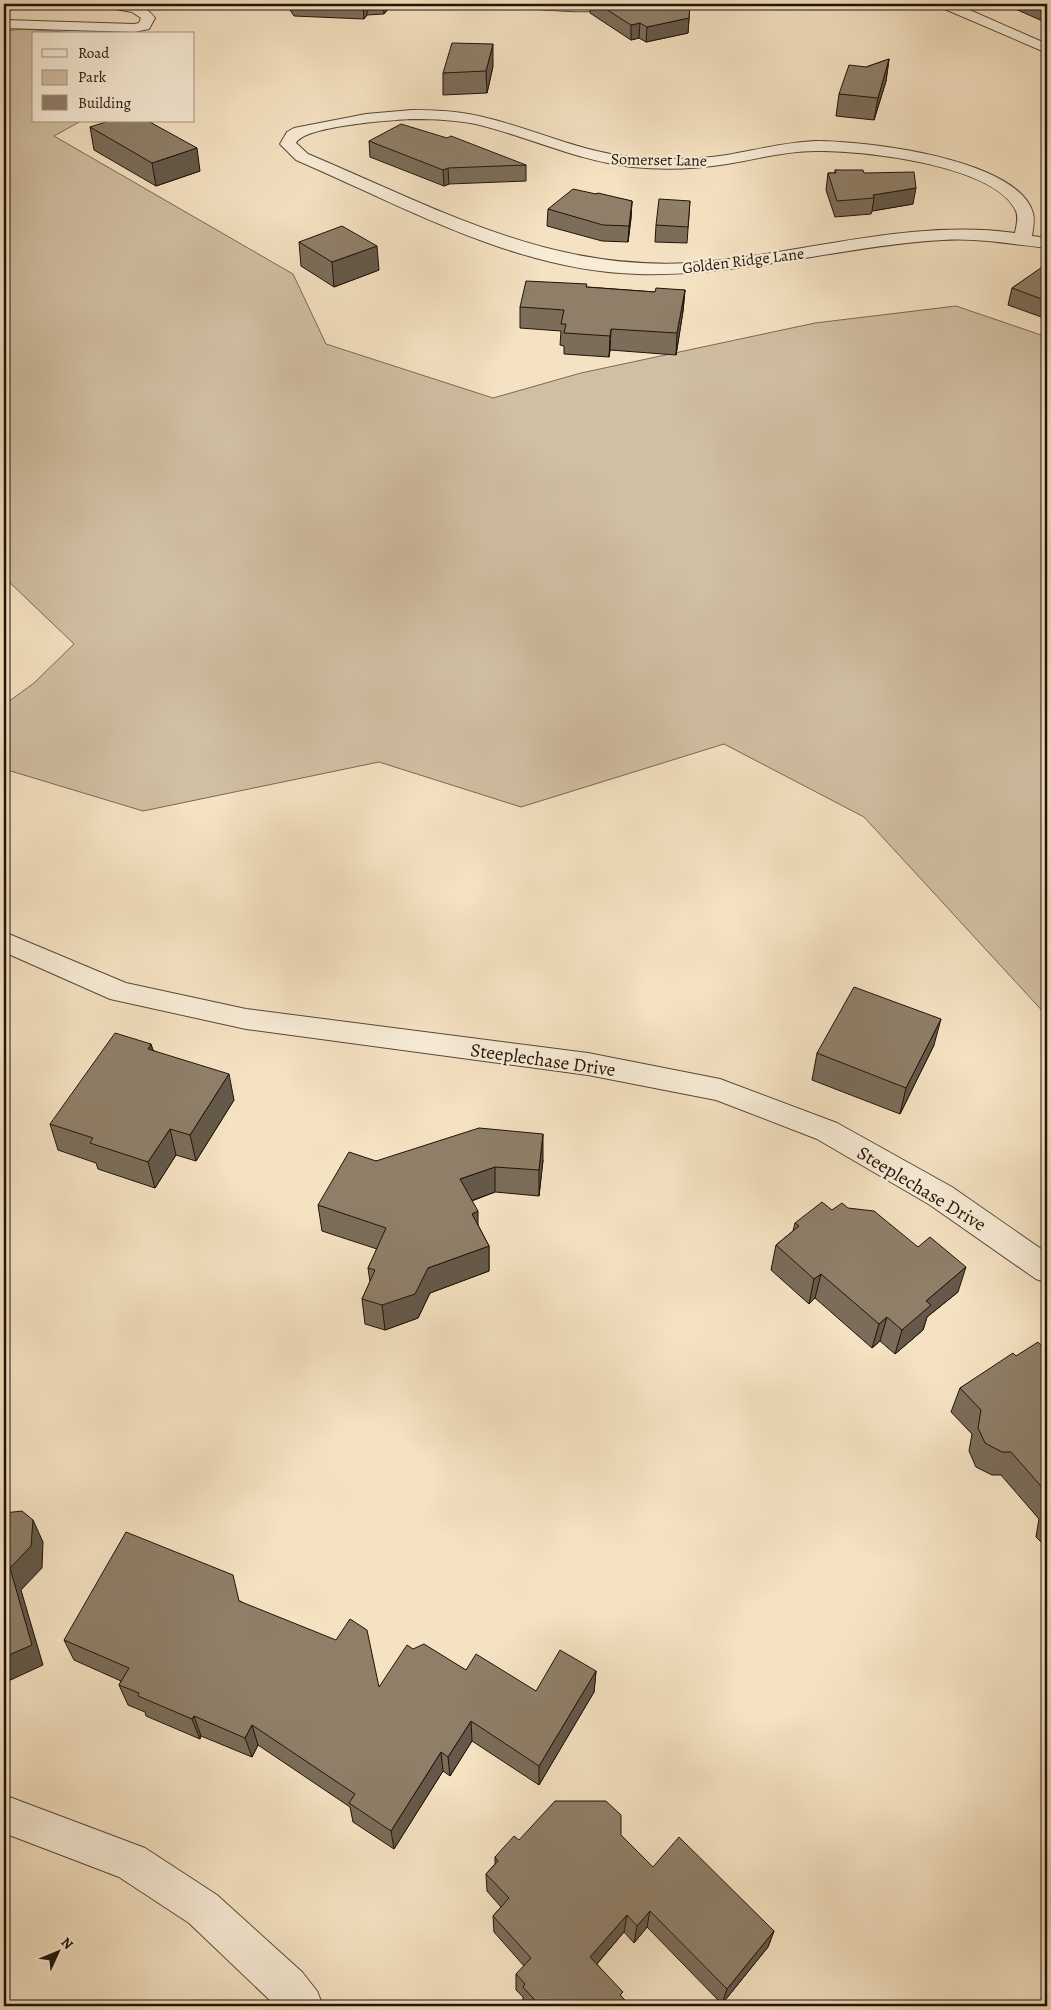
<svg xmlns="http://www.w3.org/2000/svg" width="1051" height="2010" font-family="Alegreya,serif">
	<rect width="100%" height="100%" fill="#f5e2c2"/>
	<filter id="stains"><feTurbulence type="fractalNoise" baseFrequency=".004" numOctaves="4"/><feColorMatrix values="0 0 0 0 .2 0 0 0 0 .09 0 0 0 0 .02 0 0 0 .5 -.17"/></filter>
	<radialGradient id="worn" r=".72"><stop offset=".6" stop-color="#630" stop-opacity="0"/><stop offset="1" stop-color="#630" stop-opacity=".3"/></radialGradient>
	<polygon fill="#d1bfa3" stroke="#796956" points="23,29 91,34 34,34 34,121 81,121 54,136 293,274 326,344 493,398 581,373 815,323 956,306 1047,337 1047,1016 864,817 724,744 521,807 379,762 143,811 4,769 4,705 34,683 74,644 4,577 4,31"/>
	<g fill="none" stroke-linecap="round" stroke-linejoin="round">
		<g stroke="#564737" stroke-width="2">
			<g id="minor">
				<path d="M103,4C122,3 143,1 155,18L149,29L134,32L4,28V20L134,24L139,23L141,18L132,12L105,7Z"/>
				<path d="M516,4H624C613,17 541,9 523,8Z"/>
				<polygon points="938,4 956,4 1047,44 1047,53 940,7"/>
				<path d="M412,110C436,110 460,111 483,117C534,129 580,152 632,157C664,160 696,160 727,155C756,150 786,142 816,141C865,141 1017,158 1033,213C1035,220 1033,229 1032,236L1047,238V248C1012,244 978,238 943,240C840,246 740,277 638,274C517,271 405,207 296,160L280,144L287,132L294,128L366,114ZM412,119C435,119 458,120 480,125C531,138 579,161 632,167C664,170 696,169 727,164C756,159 786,151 816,151C862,150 995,165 1016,211C1019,218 1016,227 1015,233C906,218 798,256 689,263C547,271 434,207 308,154L296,143C304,126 392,120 412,119Z"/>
				<polygon points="4,932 126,983 246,1009 588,1053 720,1079 837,1123 952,1187 1047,1253 1047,1283 1036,1279 930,1205 817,1139 716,1100 588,1075 246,1029 110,999 4,952"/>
				<polygon points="4,1795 145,1848 217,1895 302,1972 317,1991 323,2006 276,2006 189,1923 119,1877 4,1833"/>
			</g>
		</g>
		<use href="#minor" fill="#f8ecd7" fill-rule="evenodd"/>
	</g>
	<g fill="#7b6d5a" stroke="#211309">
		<polygon points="286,4 392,4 384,14 367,15 364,19 294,16"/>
		<polygon points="590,4 690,4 688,33 646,42 639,38 631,40 590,13"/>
		<polygon points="1004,4 1047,4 1047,23"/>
		<polygon points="889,59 886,81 874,120 836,116 839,94 866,67"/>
		<polygon points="493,66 487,93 443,95 443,73"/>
		<polygon points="90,127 200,171 156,186 94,150"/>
		<polygon points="369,141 526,165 526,181 449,184 444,186 370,157"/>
		<polygon points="835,170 864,173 913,204 872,211 871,214 835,217 826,190 828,173 835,173"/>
		<polygon points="596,194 632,201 631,218 628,242 602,241 547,226 548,209"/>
		<polygon points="690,201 687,243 655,242 656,225"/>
		<polygon points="299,242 379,270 334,287 301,266"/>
		<polygon points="1047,265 1047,319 1008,305 1012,288"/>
		<polygon points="587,287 655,292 685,290 683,311 676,355 610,350 609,357 564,354 564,346 560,345 561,331 520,328 520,307"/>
		<polygon points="151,1044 153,1050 234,1100 196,1161 176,1155 155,1188 98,1169 96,1163 58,1150 50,1124"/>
		<polygon points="934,1045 900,1114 812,1080 817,1053"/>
		<polygon points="543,1160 539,1196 495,1192 472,1201 478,1225 489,1246 489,1271 430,1293 418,1318 385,1330 365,1324 362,1299 370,1282 368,1268 377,1249 322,1231 318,1205 376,1161"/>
		<polygon points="832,1210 958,1292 927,1317 923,1330 895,1354 880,1341 872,1348 815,1298 809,1304 771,1270 776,1245 793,1231 795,1223"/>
		<polygon points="1047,1352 1047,1548 1036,1537 1039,1519 1001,1475 992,1475 976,1467 969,1451 972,1434 951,1412 960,1388 1016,1356"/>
		<polygon points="240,1601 379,1687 413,1649 466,1670 536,1691 596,1671 594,1692 539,1785 472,1741 450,1776 443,1771 394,1849 353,1822 350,1807 258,1745 252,1757 201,1736 200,1739 146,1716 145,1712 128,1705 119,1685 121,1681 74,1660 64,1640"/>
		<polygon points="621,1835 653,1867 774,1931 768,1947 722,2004 647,1927 634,1943 624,1932 597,1964 622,1997 631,2006 527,2006 523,2002 523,1997 516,1990 516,1974 524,1966 494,1932 493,1916 501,1907 487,1891 486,1874 495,1864 495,1857 519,1840"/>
	</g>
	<g fill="#64594a" stroke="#211309">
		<polygon points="363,4 367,4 367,15 364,19"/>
		<polygon points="383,4 392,4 384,14"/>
		<polygon points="689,18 688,33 646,42 647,27"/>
		<polygon points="640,23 639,38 631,40 631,25"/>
		<polygon points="493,44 493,66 487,93 486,71"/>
		<polygon points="889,59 886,81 874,120 878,98"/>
		<polygon points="197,148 200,171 156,186 152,163"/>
		<polygon points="448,168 449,184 444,186 443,170"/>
		<polygon points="916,188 913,204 872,211 874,198 873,195"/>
		<polygon points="632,201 631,218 628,242 629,226"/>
		<polygon points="377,246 379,270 334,287 332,262"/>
		<polygon points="685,290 683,311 676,355 677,333"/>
		<polygon points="611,329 610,350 609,357 610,336"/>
		<polygon points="941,1019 934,1045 900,1114 906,1088"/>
		<polygon points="151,1044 158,1071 148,1049"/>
		<polygon points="229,1074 234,1100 196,1161 190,1135"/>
		<polygon points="170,1129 176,1155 155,1188 148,1162"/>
		<polygon points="543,1134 543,1160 539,1196 539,1170"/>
		<polygon points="495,1167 495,1192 462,1204 460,1179"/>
		<polygon points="478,1211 478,1237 472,1214"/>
		<polygon points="489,1246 489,1271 430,1293 418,1318 385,1330 382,1305 428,1268"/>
		<polygon points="966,1267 958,1292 927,1317 923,1330 895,1354 902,1330 926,1301"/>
		<polygon points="821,1274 815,1298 809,1304 814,1279"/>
		<polygon points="887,1317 880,1341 872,1348 879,1324"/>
		<polygon points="33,1520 43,1542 42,1568 21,1590 43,1665 4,1683 4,1657 10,1568"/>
		<polygon points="596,1671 594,1692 539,1785 539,1766"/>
		<polygon points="194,1716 201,1736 200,1739 192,1719"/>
		<polygon points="471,1721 472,1741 450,1776 448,1757"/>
		<polygon points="252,1725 258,1745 252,1757 245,1738"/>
		<polygon points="441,1752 443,1771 394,1849 391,1831"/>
		<polygon points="650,1911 647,1927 634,1943 637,1926"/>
		<polygon points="627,1915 624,1932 589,1973 590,1957"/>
		<polygon points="774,1931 768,1947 722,2004 727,1989"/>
	</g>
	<g fill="#8f7f69" stroke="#211309">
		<polygon points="598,4 690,4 689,18 647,27 640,23 631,25"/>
		<polygon points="1038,4 1047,4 1047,8"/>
		<polygon points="452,43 493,44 486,71 443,73"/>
		<polygon points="889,59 878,98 839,94 849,65 866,67"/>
		<polygon points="109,121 148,121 197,148 152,163 90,127"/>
		<polygon points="401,124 447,138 451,136 526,165 448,168 443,170 369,141"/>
		<polygon points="835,170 863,170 864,173 914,172 916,188 873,195 874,198 837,201 828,173 836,173"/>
		<polygon points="573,189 596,194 598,193 632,201 629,226 603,225 548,209"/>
		<polygon points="659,199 690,201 688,227 656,225"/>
		<polygon points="342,226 377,246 332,262 299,242"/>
		<polygon points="1045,265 1047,265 1047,301 1012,288"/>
		<polygon points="526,281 587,284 586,287 655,292 656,288 685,290 677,333 611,329 610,336 564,333 566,324 561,324 564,310 520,307"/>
		<polygon points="854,987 941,1019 906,1088 817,1053"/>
		<polygon points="115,1033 151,1044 148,1049 229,1074 190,1135 170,1129 148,1162 90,1143 93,1138 50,1124"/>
		<polygon points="479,1128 543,1134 539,1170 495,1167 460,1179 478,1211 472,1214 489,1246 428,1268 415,1294 382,1305 362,1299 375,1270 368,1268 386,1228 318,1205 349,1152 376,1161"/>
		<polygon points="822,1202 832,1210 842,1203 848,1208 874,1211 918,1247 930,1237 966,1267 926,1301 931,1305 902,1330 887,1317 879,1324 821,1274 814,1279 776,1245 799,1226 795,1223"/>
		<polygon points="1038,1342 1047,1352 1047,1493 1011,1452 1002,1452 985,1443 978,1428 981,1410 960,1388 1013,1353 1016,1356"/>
		<polygon points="22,1511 33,1520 31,1546 10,1568 32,1645 4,1657 4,1513"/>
		<polygon points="126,1532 233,1575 239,1601 336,1640 350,1619 367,1630 379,1687 407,1645 413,1649 424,1644 466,1670 476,1654 536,1691 560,1650 596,1671 539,1766 471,1721 448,1757 441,1752 391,1831 349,1803 355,1794 252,1725 245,1738 194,1716 192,1719 138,1696 139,1693 119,1685 129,1668 64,1640"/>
		<polygon points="555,1801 606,1801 621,1815 621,1835 653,1867 679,1837 774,1931 727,1989 650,1911 637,1926 627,1915 590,1957 623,1992 620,1995 631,2006 540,2006 523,1987 525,1984 516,1974 531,1958 493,1916 509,1898 486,1874 498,1861 495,1857 514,1836 519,1840"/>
	</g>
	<g text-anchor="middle" stroke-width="4.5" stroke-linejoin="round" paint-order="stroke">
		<g font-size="16" fill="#211309" stroke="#f8ecd7">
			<text transform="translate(659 159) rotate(1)" y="6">Somerset Lane</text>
			<text transform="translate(743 260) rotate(-7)" y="6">Golden Ridge Lane</text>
		</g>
		<g font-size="19" fill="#211309" stroke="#f8ecd7">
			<text transform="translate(543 1059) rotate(8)" y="7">Steeplechase Drive</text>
			<text transform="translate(922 1188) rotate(31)" y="7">Steeplechase Drive</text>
		</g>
	</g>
	<rect width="1051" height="2010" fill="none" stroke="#f5e2c2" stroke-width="20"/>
	<rect x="5" y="5" width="1041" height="2000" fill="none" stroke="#211309" stroke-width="2.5"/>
	<rect x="10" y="10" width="1031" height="1990" fill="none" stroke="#211309"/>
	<rect x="32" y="32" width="162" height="90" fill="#f8ecd7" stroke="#a29585"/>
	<rect x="42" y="49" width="25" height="8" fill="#f8ecd7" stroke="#a29585"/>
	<text x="78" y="58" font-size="15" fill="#211309">Road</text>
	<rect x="42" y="70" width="25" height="15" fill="#d1bfa3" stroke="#a29585"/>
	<text x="78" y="82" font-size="15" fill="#211309">Park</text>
	<rect x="42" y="95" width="25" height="15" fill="#8f7f69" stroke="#a29585"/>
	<text x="78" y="108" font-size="15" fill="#211309">Building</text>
	<g transform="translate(58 1952) rotate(46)" stroke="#f8ecd7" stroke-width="4" paint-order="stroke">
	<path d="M0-4L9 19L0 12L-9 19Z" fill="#211309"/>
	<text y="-8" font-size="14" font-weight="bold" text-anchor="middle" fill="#211309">N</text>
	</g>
	<rect width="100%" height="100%" filter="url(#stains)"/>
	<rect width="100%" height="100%" fill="url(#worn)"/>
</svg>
